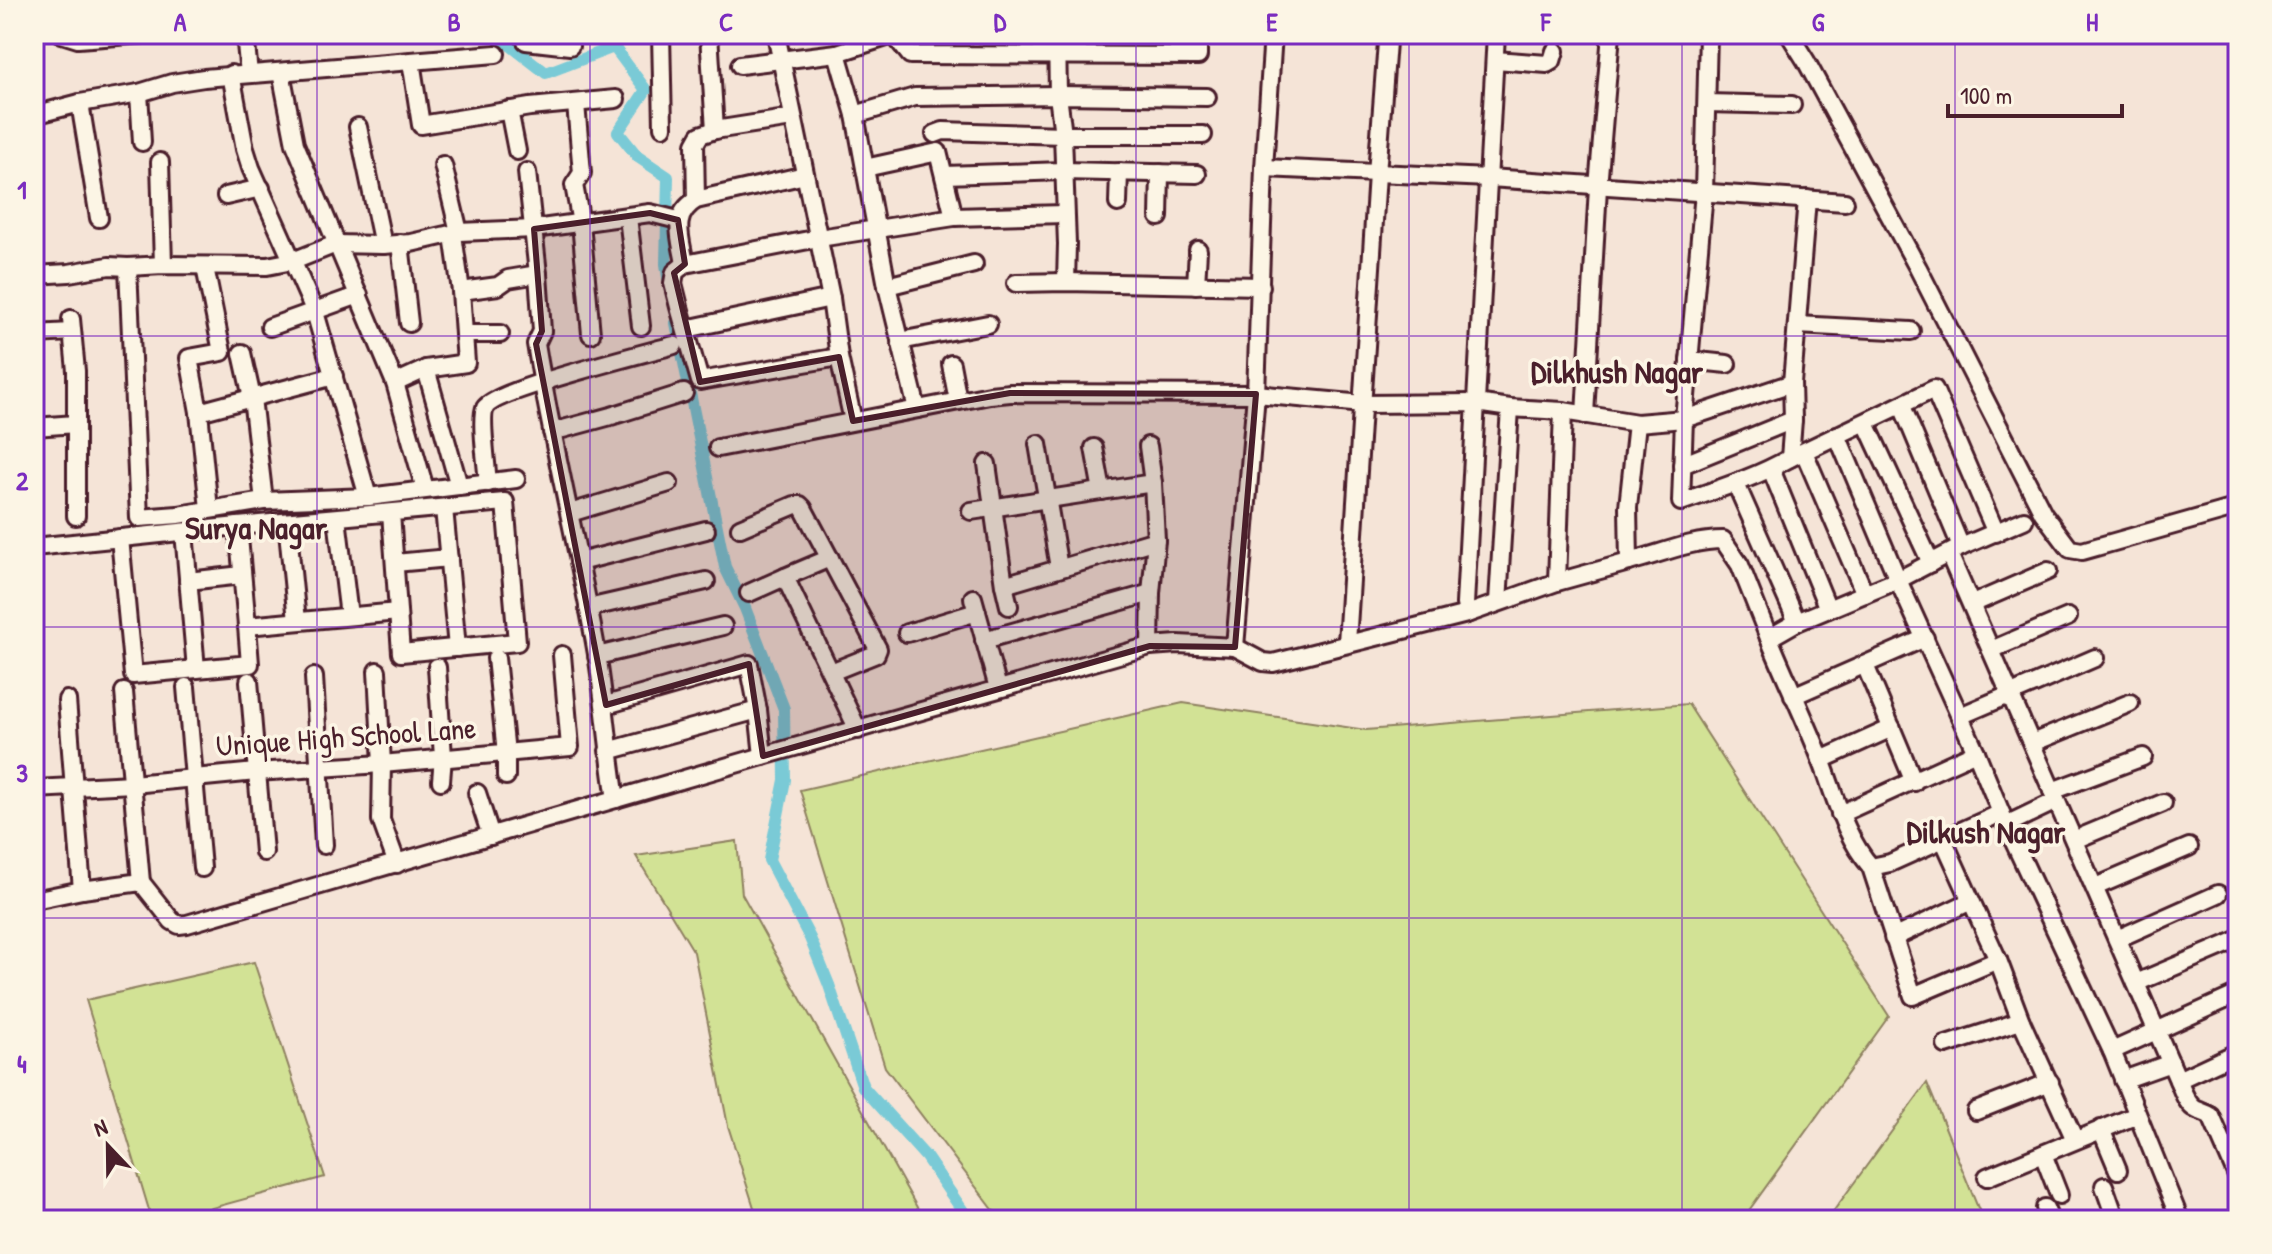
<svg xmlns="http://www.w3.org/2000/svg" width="2272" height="1254" font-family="'Patrick Hand',sans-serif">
	<rect width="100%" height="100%" fill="#f5e4d7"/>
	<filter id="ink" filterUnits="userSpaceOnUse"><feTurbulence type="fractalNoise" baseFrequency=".0125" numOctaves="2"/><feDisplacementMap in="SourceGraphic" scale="16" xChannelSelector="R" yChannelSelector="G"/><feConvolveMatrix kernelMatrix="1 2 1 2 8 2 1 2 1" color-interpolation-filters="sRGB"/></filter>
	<g filter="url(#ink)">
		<g fill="#d2e295" stroke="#8e8060" stroke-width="2">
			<polygon points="1183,703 1366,730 1688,704 1889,1016 1742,1220 1001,1220 885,1067 800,790"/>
			<polygon points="737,841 742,894 924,1220 758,1220 728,1126 694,952 636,856"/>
			<polygon points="254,962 325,1177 168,1220 152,1220 86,1000"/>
			<polygon points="1927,1083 1983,1220 1827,1220"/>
		</g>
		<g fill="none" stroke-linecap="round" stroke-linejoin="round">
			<g stroke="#7acad6" stroke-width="12">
				<polyline points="492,34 510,45 546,73 614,47 646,90 618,132 638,157 668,177 666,264 669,285"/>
				<polyline points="676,323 725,567 745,608 784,709 785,780 769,860 810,938 829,985 863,1087 926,1157 969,1220"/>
			</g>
			<g stroke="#4a1f2b" stroke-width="22">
				<g id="minor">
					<polyline points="62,34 78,39 144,34"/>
					<polyline points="245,34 249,74"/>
					<polyline points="661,34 663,127"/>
					<polyline points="709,34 715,130"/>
					<polyline points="776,34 831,298 839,357 853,421"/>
					<polyline points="1057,34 1058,95 1063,135 1067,244 1066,282"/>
					<path d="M1708,34L1704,192L1684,419L1681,502C1718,489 1755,478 1790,458L1934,389L1996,533"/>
					<polyline points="1789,34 1806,61 1918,268 2043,513 2070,549 2082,551 2238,507"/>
					<polyline points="894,35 910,55 1198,56 1198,34"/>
					<polyline points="526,41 570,46 570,34"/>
					<polyline points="837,53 855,115 887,286 917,409"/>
					<polyline points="1495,60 1547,64 1552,61 1555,51"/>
					<polyline points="411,61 421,125 530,107 616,99"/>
					<polyline points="740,65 837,53 896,34"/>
					<polyline points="281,72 295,144 395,383 425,489"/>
					<polyline points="231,74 245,149 251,168 315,312 368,497"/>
					<polyline points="139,93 142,142"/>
					<polyline points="80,103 99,218"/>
					<polyline points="1707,103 1792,105"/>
					<polyline points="576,104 582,173 574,185 581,223 591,334"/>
					<polyline points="509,110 517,151"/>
					<polyline points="34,115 80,103 139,93 172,83 204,78 496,54"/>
					<polyline points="855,115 915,97 1058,95 1207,97"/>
					<polyline points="358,127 383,245"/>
					<polyline points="935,134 943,131 1063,135 1203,135"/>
					<polyline points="160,162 163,265"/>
					<polyline points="443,165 459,232"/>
					<polyline points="865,168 938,152 954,217"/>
					<polyline points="1264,168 1489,178 1845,202"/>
					<polyline points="34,169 35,174"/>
					<path d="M527,172L538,274L542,331L536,344C553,448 579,550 597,654C605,702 608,750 616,799"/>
					<polyline points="945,175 1063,171 1197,174"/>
					<polyline points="226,196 261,188"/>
					<polyline points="696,200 695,144 700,135 715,130 792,118"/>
					<polyline points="1118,203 1119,172"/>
					<polyline points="628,217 641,326"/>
					<polyline points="1159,217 1160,173"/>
					<polyline points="400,243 409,323"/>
					<path d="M685,264C681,238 670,216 696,200L805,175"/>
					<polyline points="128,267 139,518 178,515 264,501 368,497 516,479"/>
					<polyline points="205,267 222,352 189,358 199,412 209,509"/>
					<polyline points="34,275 69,273 109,266 128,267 163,265 267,266 293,261 336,244 383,245 411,243 459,232 534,229 650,213 678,220"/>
					<polyline points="1016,283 1066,282 1261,286"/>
					<polyline points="1196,285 1198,250"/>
					<polyline points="887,286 974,264"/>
					<polyline points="461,291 498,286 508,279 538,274"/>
					<polyline points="71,319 76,371 76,516"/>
					<polyline points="1797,325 1911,331"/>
					<polyline points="270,327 359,295"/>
					<polyline points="686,329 831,298"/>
					<polyline points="34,334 72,332"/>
					<polyline points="464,334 500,334"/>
					<polyline points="900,341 988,324"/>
					<polyline points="242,353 252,398 264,501"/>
					<polyline points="839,357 700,381 679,307 673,283 675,272 685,264 819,238 954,217 1065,214"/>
					<polyline points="1689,360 1727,364"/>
					<polyline points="951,364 958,401"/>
					<polyline points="426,369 466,363 461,291 453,235"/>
					<polyline points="395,383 426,369 459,486"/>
					<polyline points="1902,406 1961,547"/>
					<polyline points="199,412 334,376"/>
					<polyline points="1585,415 1598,187 1611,34"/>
					<polyline points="1866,423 1931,563"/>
					<polyline points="34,427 76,424"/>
					<polyline points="552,432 611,416 684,393"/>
					<polyline points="1837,435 1898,580 1976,752 2006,825 2112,1051 2180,1220"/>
					<polyline points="1038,444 1059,568"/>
					<polyline points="1148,446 1153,483"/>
					<polyline points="718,448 990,395 1010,393 1256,394 1363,404 1476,403 1510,408 1563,411 1637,423 1684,419 1792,383"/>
					<polyline points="1094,448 1102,491"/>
					<polyline points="1804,452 1865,594"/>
					<polyline points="1790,458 1793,420 1792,383 1807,199"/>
					<polyline points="987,464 1004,585 1009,606"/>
					<polyline points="1682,465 1793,420"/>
					<polyline points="1771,469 1828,609"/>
					<path d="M488,483C487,469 480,418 485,408C495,390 646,353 674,345"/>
					<polyline points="1736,484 1797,622"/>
					<polyline points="444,508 457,648"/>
					<polyline points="971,511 1153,483 1156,540 1151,593 1150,646"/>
					<polyline points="570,513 669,483"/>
					<polyline points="337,518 349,616"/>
					<polyline points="287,522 297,621"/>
					<polyline points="238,526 247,626"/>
					<polyline points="740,528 795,505 800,505 803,508 878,649 876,654 831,672"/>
					<polyline points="184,532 196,669"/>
					<polyline points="120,538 133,675 250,664 247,626 398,612"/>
					<polyline points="34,547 238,526 505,502 517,642 401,653 391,513"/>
					<path d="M1949,554L2178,1080C2182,1089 2187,1106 2197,1110C2202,1112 2206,1113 2211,1116L2238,1178"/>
					<polyline points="830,558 785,577 858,730"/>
					<polyline points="579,562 706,530"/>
					<path d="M1629,562C1660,554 1691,540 1723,540L1740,565L1769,638"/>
					<polyline points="395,563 449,558"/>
					<polyline points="188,581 242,575"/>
					<polyline points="1557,582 1563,411"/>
					<polyline points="1004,585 1156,540"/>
					<polyline points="749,593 785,577"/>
					<polyline points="973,598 998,688"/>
					<polyline points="1498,602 1510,408"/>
					<polyline points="1972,604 2048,571"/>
					<polyline points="588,608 706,581"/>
					<polyline points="1467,614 1557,582 1629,562 1628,507 1637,423"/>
					<polyline points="907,633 977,612"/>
					<polyline points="984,640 1151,593"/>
					<polyline points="1347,643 1377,174 1387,42 1391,34"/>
					<polyline points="1235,647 1263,662 1273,663 1467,614 1465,604 1496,34"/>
					<polyline points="1991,650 2068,617"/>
					<polyline points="597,656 723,626"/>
					<polyline points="496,658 506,753 506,776"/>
					<polyline points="1865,665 1914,782"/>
					<polyline points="437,667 443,757 441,781"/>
					<polyline points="377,671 382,764 381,820 397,864"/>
					<polyline points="314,677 324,845"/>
					<polyline points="249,681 264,852"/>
					<polyline points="186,687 202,868"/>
					<polyline points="124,692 141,882"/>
					<polyline points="1793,696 1925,638"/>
					<polyline points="67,700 82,890"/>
					<polyline points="606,705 749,664 758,710 763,756"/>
					<polyline points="1960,716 2095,658"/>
					<polyline points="2032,743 2130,703"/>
					<polyline points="608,751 758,710"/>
					<polyline points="1821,760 1892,728"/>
					<polyline points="34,789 133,784 256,772 382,764 570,747 562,655"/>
					<polyline points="2052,791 2143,757"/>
					<polyline points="477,793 491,836"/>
					<path d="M2001,813L1890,863L1871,867C1845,837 1836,799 1822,762C1806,720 1786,680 1769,638L1797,622L1898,580L1961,547L2024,520"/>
					<polyline points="1840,814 1976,752"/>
					<polyline points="2006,825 2056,801"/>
					<polyline points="1943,839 1998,960 2021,1021 2075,1140"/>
					<polyline points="2074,840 2163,803"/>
					<polyline points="1871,867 1913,996 1998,960"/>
					<polyline points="2095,887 2189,847"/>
					<polyline points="34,900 82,890 141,882 172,921 179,925 187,924 763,756 1150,646 1178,644 1235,647 1256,394 1264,168 1273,34"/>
					<polyline points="1893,938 1971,901"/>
					<polyline points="2117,939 2218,894"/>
					<polyline points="2136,983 2237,940"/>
					<polyline points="1946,1045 2021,1021"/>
					<polyline points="2112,1051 2238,994"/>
					<polyline points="2123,1080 2171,1063"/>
					<polyline points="2178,1080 2238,1052"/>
					<polyline points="1976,1111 2050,1082"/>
					<polyline points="2101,1129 2118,1170"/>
					<polyline points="2043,1154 2059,1195"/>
					<polyline points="1987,1177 2137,1115"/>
					<polyline points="2104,1186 2116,1220"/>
					<polyline points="2045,1208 2050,1220"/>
				</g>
			</g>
			<use href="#minor" stroke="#fcf5e5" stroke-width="16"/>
		</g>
	</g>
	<path fill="#4a1f2b" fill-opacity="0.2" stroke="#4a1f2b" stroke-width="6" stroke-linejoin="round" d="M650,213L678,220L685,264L674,273L700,382L839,357L853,421L1010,393L1256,394L1235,647L1150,646L763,756L749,664L606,705L536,344L542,331L534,229Z"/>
	<path fill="none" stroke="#7b2cbf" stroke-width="2" stroke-opacity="0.55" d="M317,34V1220M590,34V1220M863,34V1220M1136,34V1220M1409,34V1220M1682,34V1220M1955,34V1220M34,336H2238M34,627H2238M34,918H2238"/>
	<g text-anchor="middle" stroke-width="7" stroke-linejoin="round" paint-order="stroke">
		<g font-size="30" fill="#4a1f2b" stroke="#fcf5e5">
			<text transform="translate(346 737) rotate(-4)" y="10">Unique High School Lane</text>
		</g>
		<g font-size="32" font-weight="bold" fill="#4a1f2b" stroke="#fcf5e5">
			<text x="1617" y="383">Dilkhush Nagar</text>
			<text x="256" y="539">Surya Nagar</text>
			<text x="1986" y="843">Dilkush Nagar</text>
		</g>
	</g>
	<rect width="2272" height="1254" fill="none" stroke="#fcf5e5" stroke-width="88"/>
	<g transform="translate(108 1146) rotate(338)" stroke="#fcf5e5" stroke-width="6" paint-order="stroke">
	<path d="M0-6L14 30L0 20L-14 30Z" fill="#4a1f2b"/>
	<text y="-12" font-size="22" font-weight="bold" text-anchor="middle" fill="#4a1f2b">N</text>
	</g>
	<path d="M1948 104v12h174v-12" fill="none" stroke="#4a1f2b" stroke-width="4"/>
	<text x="1960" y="104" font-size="24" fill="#4a1f2b" stroke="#fcf5e5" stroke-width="6" paint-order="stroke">100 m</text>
	<rect x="44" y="44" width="2184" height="1166" fill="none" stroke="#7b2cbf" stroke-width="3"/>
	<g font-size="26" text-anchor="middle" font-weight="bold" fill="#7b2cbf">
		<text x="180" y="31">A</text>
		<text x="454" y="31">B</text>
		<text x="726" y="31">C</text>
		<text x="1000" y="31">D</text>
		<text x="1272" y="31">E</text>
		<text x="1546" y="31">F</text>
		<text x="1818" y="31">G</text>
		<text x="2092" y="31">H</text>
		<text x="22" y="199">1</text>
		<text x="22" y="490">2</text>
		<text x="22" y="782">3</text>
		<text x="22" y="1073">4</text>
	</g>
</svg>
